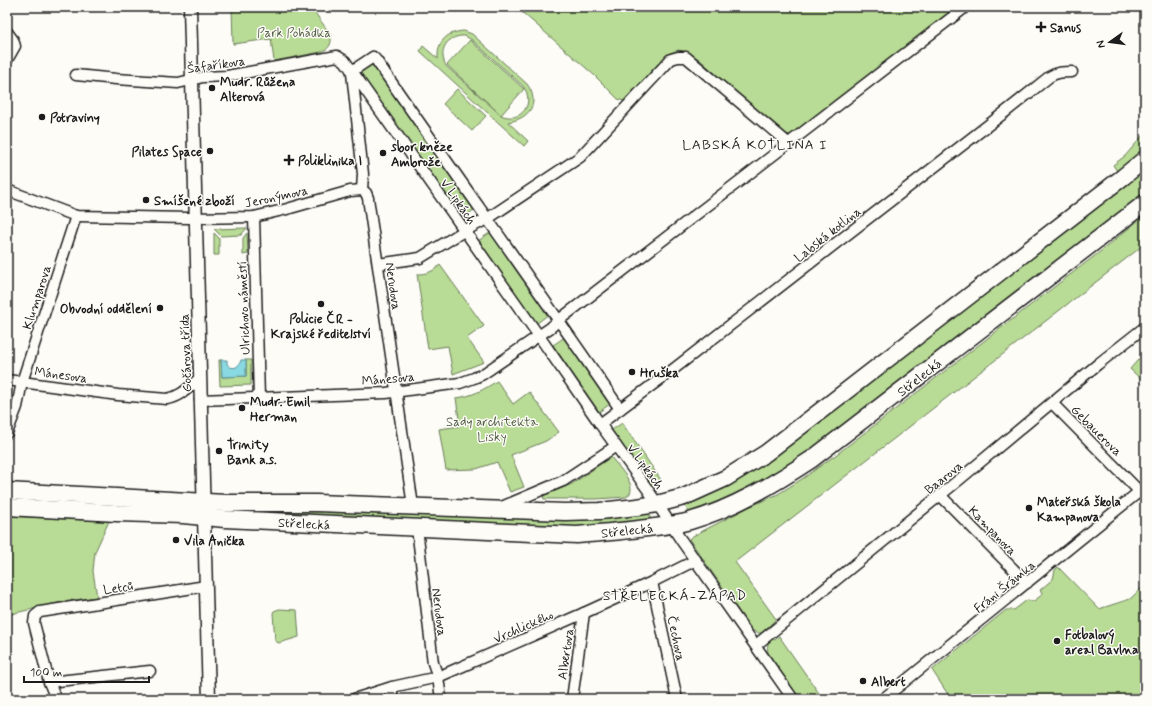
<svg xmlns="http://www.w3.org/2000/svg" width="1152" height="706" font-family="Mynerve,sans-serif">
	<rect width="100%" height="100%" fill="#fdfcf7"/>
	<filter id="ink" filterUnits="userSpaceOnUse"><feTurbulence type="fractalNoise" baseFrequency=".025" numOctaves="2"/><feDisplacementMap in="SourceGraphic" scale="8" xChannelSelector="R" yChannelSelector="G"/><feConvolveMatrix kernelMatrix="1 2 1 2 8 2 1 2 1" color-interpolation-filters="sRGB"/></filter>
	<g filter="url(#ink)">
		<g fill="#b8db95" stroke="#6a7c58" fill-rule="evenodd">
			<path d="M232,7H311L330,34C333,42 330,49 321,52L274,61L271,39L233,44Z"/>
			<polygon points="516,7 961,7 797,134 783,135 699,59 692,55 679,50 668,54 624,101 618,99 594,75"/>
			<path d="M464,31L472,34L527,84C541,103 529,119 508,122L528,141L524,146L420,51L423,46L438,59C437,42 446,32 464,31ZM460,36H465L472,40L523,86C536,103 521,124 501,115L446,66C439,52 444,39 460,36Z"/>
			<polygon points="470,40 524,89 501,115 447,65"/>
			<polygon points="373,61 475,209 461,220 356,72"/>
			<polygon points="457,89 486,116 472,131 443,104"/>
			<polygon points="1145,133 1145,151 1119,174 1113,165 1125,156"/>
			<polygon points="1145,166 1145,195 813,451 757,486 690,514 685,506 750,471"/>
			<path d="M1145,215V244L735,562L776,619L766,629L767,631C762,635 757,633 752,630L689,539L691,537L751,506L778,494L802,479L837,454L1101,251Z"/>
			<polygon points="247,228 241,235 221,236 214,229"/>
			<polygon points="491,232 549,314 536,324 478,241"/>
			<polygon points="214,233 219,238 219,255 214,255"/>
			<polygon points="247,233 248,254 243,255 243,238"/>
			<path d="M440,265L484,326L467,338L484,362L453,374L448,346L428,349L417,274C426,274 433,272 440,265Z"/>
			<polygon points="565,337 610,404 599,412 553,345"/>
			<polygon points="1145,352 1145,383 1130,369"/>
			<polygon points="219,360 221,360 222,377 246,376 246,360 251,360 251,385 220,386"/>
			<path d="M497,381L513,404L529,392L559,432L546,441L511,455L524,487L510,492L497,462L476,469L446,470L439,429L460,426L456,398C473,396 483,390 497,381Z"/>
			<polygon points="622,423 661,480 652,487 612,430"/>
			<path d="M611,457C616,464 632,480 631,489C631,493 629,495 626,497L596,499H544L543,496L572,484Z"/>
			<polygon points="316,507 645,514 650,515 650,518 649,519 578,530 227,512 264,511"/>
			<polygon points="7,516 109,521 95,552 93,571 97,597 66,601 7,615"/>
			<polygon points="1058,567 1099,609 1130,599 1145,585 1145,699 951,699 932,670 1006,610 1014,610 1027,600 1034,601 1043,594 1040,590 1053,579 1055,570"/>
			<polygon points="279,609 297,610 299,637 279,643 275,641 273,613 274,611"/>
			<path d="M779,636L823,699H800L768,653C767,647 767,642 772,638L775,640Z"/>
		</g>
		<path fill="#88d9e2" stroke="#5d8d93" d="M221,360H227V364L230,367C236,369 239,366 241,360H246V376L222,377Z"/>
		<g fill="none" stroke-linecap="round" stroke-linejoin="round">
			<g stroke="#1c1c1c" stroke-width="13">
				<g id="minor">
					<polyline points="7,32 13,40 15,46 7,60"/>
					<path d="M352,71L373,57L376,60C457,177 540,292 620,409"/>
					<polyline points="352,73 363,174 362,190"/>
					<polyline points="76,75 116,79 178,83 203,77 227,76 337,56 345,61 539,336 600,424 648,490 681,540 793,699"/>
					<polyline points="7,190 76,216 189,218 254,217 287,209 350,191 362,190"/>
					<polyline points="362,190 366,193 368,198 413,506"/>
					<polyline points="254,217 259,398"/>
					<polyline points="378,264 420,258 464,231 487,219 580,157 671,59 678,57 686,57 788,143"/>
					<path d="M7,380L118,395L167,399C181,397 189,387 200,378"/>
					<polyline points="200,400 386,393 460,383 474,378 483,374 550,328 559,320 963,9"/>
					<polyline points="1052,403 1145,497"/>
					<path d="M600,424L675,368L1009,109L1049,77C1057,72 1063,72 1072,72"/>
					<polyline points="7,433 17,407 22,382 76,216"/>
					<polyline points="940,495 1027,583"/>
					<polyline points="499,508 563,481 616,446"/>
					<polyline points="417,528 433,663 438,677 441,699"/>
					<polyline points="652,582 677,699"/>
					<polyline points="756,645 960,479 1098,364 1145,327"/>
					<polyline points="49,682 150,671"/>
					<polyline points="56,699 49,682 34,623 35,616 40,612 206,586"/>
					<polyline points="354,699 392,687 438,677 584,613 652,582 696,560"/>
					<polyline points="392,699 392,687"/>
					<polyline points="572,699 584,613"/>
					<polyline points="883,699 1145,487"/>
				</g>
			</g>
			<g stroke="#1c1c1c" stroke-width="15">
				<polyline id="tertiary" points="190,7 209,699"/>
			</g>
			<g stroke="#1c1c1c" stroke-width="19">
				<g id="primary">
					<polyline points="7,491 225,503 316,503 565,512 600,511 637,507 657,504 684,497 726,478 766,453 1123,177 1145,159"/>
					<path d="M7,507L117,513L183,515L225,519L577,535C601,533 624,531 647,528C662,526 676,525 690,521C734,508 774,484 812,459L1145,203"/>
				</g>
			</g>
			<use href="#minor" stroke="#fdfcf7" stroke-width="10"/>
			<use href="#tertiary" stroke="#fdfcf7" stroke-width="12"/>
			<use href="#primary" stroke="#fdfcf7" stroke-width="16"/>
		</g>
	</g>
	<g fill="#1c1c1c" stroke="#fdfcf7" stroke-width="1.5">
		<path d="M1039 21h4v4h4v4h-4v4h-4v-4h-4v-4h4z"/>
		<circle cx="212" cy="88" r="4"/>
		<circle cx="42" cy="117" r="4"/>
		<circle cx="210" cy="151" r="4"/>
		<circle cx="383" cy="153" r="4"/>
		<path d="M287 154h4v4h4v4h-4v4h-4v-4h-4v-4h4z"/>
		<circle cx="146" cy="200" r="4"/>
		<circle cx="321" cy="304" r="4"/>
		<circle cx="160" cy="308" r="4"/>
		<circle cx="632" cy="372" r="4"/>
		<circle cx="242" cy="408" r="4"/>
		<circle cx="219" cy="451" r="4"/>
		<circle cx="1029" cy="508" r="4"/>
		<circle cx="176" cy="540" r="4"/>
		<circle cx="1057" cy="641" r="4"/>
		<circle cx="863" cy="681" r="4"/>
	</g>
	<g text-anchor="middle" stroke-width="3" stroke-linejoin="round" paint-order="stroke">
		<g font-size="13" font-weight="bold" fill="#1c1c1c" stroke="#fdfcf7" text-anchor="start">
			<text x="1050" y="32">Sanus</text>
			<text x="220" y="86">Mudr. Růžena<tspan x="220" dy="15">Alterová</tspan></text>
			<text x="50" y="122">Potraviny</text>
			<text x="391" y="151">sbor kněze<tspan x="391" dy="15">Ambrože</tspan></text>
			<text x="202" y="156" text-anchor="end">Pilates Space</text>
			<text x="298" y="165">Poliklinika I</text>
			<text x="154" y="205">Smíšené zboží</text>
			<text x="152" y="313" text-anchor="end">Obvodní oddělení</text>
			<text x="321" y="323" text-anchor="middle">Policie ČR -<tspan x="321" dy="15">Krajské ředitelství</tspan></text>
			<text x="640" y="377">Hruška</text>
			<text x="250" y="406">Mudr. Emil<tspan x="250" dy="15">Herman</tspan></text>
			<text x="227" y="449">Trinity<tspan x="227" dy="15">Bank a.s.</tspan></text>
			<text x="1037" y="506">Mateřská škola<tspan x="1037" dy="15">Kampanova</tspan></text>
			<text x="184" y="545">Vila Anička</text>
			<text x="1065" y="639">Fotbalový<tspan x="1065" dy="15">areal Bavlna</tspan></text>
			<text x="871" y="686">Albert</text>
		</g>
		<g font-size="13" fill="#535f46" stroke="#fdfcf7">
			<text x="294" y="37">Park Pohádka</text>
			<text x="492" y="426">Sady architekta<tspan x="492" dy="15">Lisky</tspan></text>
		</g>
		<g font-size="13" fill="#1c1c1c" stroke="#fdfcf7">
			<text transform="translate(216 64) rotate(-8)" y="5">Šafaříkova</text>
			<text transform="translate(276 196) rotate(-12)" y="5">Jeronýmova</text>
			<text transform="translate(459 201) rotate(55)" y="5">V Lipkách</text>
			<text transform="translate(827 234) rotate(-38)" y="5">Labská kotlina</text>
			<text transform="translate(394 286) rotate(82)" y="5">Nerudova</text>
			<text transform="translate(36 297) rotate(-72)" y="5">Klumparova</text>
			<text transform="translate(243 308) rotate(-92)" y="5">Ulrichovo náměstí</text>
			<text transform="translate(185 353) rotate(-92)" y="5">Gočárova třída</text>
			<text transform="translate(61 374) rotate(8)" y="5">Mánesova</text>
			<text transform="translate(919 377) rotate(-38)" y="5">Střelecká</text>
			<text transform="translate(388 378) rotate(-5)" y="5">Mánesova</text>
			<text transform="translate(1097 430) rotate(45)" y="5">Gebauerova</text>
			<text transform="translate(646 466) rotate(54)" y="5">V Lipkách</text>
			<text transform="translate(943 477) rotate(-39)" y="5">Baarova</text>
			<text transform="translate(304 523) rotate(3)" y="5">Střelecká</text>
			<text transform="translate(627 530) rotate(-6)" y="5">Střelecká</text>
			<text transform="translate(993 530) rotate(46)" y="5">Kampanova</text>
			<text transform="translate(1004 586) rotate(-39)" y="5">Fráni Šrámka</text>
			<text transform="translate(118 587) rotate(-9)" y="5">Letců</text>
			<text transform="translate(440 612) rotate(83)" y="5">Nerudova</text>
			<text transform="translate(523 626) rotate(-24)" y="5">Vrchlického</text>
			<text transform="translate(677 638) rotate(78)" y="5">Čechova</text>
			<text transform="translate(565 654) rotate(-82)" y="5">Albertova</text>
		</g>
		<g font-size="14" letter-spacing="1" fill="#1c1c1c" stroke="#fdfcf7">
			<text x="755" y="149">LABSKÁ KOTLINA I</text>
			<text x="675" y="600">STŘELECKÁ-ZÁPAD</text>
		</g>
	</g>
	<rect width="1152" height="706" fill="none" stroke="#fdfcf7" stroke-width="24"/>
	<rect x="12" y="12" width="1128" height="682" fill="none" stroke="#1c1c1c" stroke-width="1.5" filter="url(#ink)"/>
	<g transform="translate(1110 42) rotate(256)" stroke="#fdfcf7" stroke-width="3" paint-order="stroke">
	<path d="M0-3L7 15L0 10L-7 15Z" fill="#1c1c1c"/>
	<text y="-6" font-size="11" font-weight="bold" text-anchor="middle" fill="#1c1c1c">N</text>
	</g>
	<path d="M24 676v6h125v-6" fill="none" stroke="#1c1c1c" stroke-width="2"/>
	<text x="30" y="676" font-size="12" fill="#1c1c1c" stroke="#fdfcf7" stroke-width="3" paint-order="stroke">100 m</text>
</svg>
